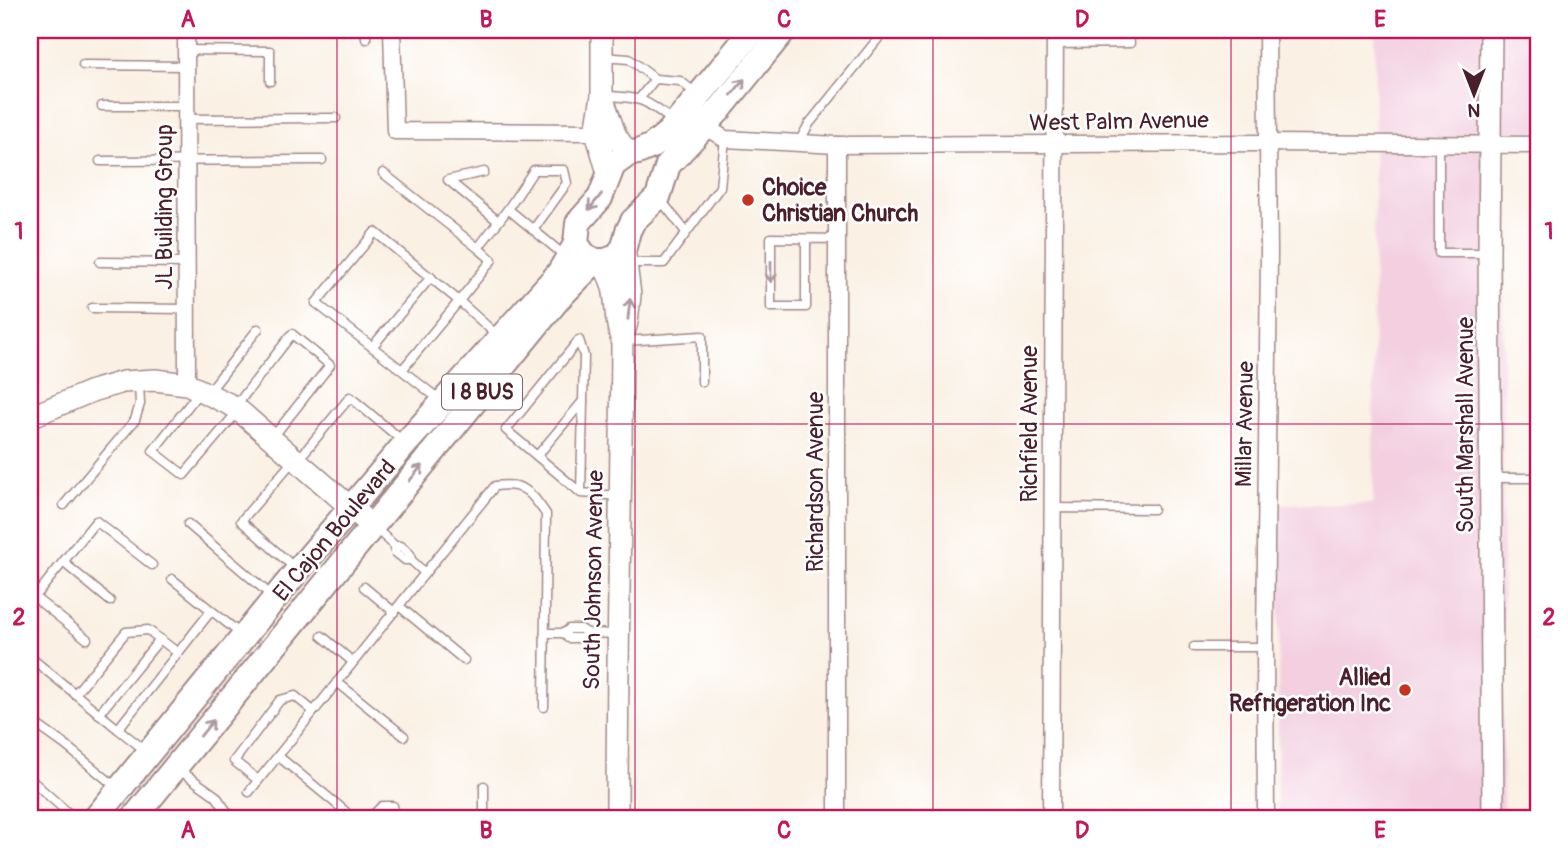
<svg xmlns="http://www.w3.org/2000/svg" width="1568" height="849" font-family="Pangolin,sans-serif">
	<rect width="100%" height="100%" fill="#fff"/>
	<filter id="ink" filterUnits="userSpaceOnUse"><feTurbulence type="fractalNoise" baseFrequency=".0143" numOctaves="2"/><feDisplacementMap in="SourceGraphic" scale="14" xChannelSelector="R" yChannelSelector="G"/><feConvolveMatrix kernelMatrix="1 2 1 2 8 2 1 2 1" color-interpolation-filters="sRGB"/></filter>
	<filter id="wash" filterUnits="userSpaceOnUse"><feTurbulence type="fractalNoise" baseFrequency=".00686" numOctaves="4" result="noise"/><feDisplacementMap in="SourceGraphic" scale="28" xChannelSelector="R" yChannelSelector="G"/><feGaussianBlur stdDeviation="1.57" result="paint"/><feColorMatrix in="noise" values="0 0 0 0 0 0 0 0 0 0 0 0 0 0 0 0 0 1.4 0 .05"/><feComposite in="paint" operator="in"/></filter>
	<g filter="url(#wash)">
		<rect width="100%" height="100%" fill="#faf0e3"/>
		<polygon fill="#f3cfe0" points="1375,30 1538,30 1538,132 1503,132 1503,819 1277,819 1280,504 1373,504"/>
	</g>
	<g filter="url(#ink)">
		<g fill="none" stroke-linecap="round" stroke-linejoin="round">
			<g stroke="#a28887" stroke-width="11">
				<g id="lane">
					<polyline points="366,39 366,30"/>
					<polyline points="1055,44 1130,43"/>
					<polyline points="186,50 270,51 270,81"/>
					<polyline points="602,57 629,59 655,79 680,81 697,94"/>
					<polyline points="83,65 186,66"/>
					<path d="M604,96C642,97 644,99 674,122"/>
					<polyline points="639,99 655,79"/>
					<polyline points="102,106 186,106"/>
					<polyline points="186,119 336,118"/>
					<polyline points="798,144 809,124 885,30"/>
					<polyline points="1439,144 1439,253 1486,253"/>
					<polyline points="100,161 322,160"/>
					<polyline points="484,172 448,180 498,221"/>
					<polyline points="383,173 478,248"/>
					<polyline points="660,199 686,232"/>
					<polyline points="533,230 567,183 564,170 534,170 508,209 565,256"/>
					<polyline points="806,239 806,307 771,307 771,238 837,239"/>
					<polyline points="100,262 186,263"/>
					<polyline points="628,263 664,263 720,187 725,139"/>
					<polyline points="92,308 187,309"/>
					<polyline points="498,336 459,301 492,260 478,248 508,209"/>
					<polyline points="625,341 702,336 702,382"/>
					<polyline points="372,347 431,277"/>
					<polyline points="402,370 459,301 375,232 316,303 440,400"/>
					<polyline points="200,391 153,451 184,475 238,411"/>
					<polyline points="208,393 258,329"/>
					<polyline points="235,407 292,334 330,365 273,437"/>
					<polyline points="537,456 583,401"/>
					<polyline points="298,460 350,397 404,442"/>
					<polyline points="293,461 241,521 295,568"/>
					<polyline points="1492,478 1538,478"/>
					<polyline points="581,493 584,356 579,340 506,430 581,493 619,496"/>
					<polyline points="64,505 135,420 140,404 139,383"/>
					<polyline points="1051,508 1153,509"/>
					<polyline points="188,524 273,597"/>
					<polyline points="374,527 395,546 395,552 405,560 411,560"/>
					<path d="M395,546H401L410,554L411,560L425,573L495,486C524,482 530,491 546,514L544,707"/>
					<polyline points="63,562 110,601"/>
					<polyline points="172,579 242,635"/>
					<polyline points="364,587 394,612"/>
					<polyline points="34,597 87,639"/>
					<polyline points="30,603 96,521 152,565"/>
					<polyline points="399,606 464,660"/>
					<polyline points="545,633 564,633 568,638 582,638 587,633"/>
					<polyline points="564,633 569,629 581,629 587,633 617,634"/>
					<polyline points="322,636 353,662"/>
					<polyline points="1194,647 1265,647"/>
					<polyline points="30,657 118,729 211,611"/>
					<polyline points="337,682 404,736"/>
					<polyline points="75,694 126,632 148,630 178,653"/>
					<polyline points="99,714 160,639"/>
					<polyline points="30,720 65,745 116,787"/>
					<polyline points="118,729 146,751"/>
					<polyline points="278,756 345,811"/>
					<polyline points="178,769 216,796 232,819"/>
					<polyline points="30,779 75,819"/>
					<polyline points="258,780 234,761 280,700 295,696 313,711"/>
					<polyline points="484,786 484,819"/>
					<polyline points="249,792 425,573"/>
					<polyline points="369,819 382,806 393,806 393,819"/>
				</g>
			</g>
			<g stroke="#a28887" stroke-width="19">
				<g id="street">
					<polyline points="186,30 187,384"/>
					<polyline points="392,30 395,131 596,132"/>
					<polyline points="704,126 725,139 837,145 1267,143 1538,145"/>
					<polyline points="837,145 837,819"/>
					<polyline points="1051,819 1055,30"/>
					<polyline points="1266,819 1265,647 1269,253 1267,30"/>
				</g>
			</g>
			<g stroke="#a28887" stroke-width="24">
				<g id="secondary">
					<polyline points="602,30 602,96"/>
					<polyline points="1491,30 1489,253 1493,819"/>
					<polyline points="608,173 596,132 602,96 615,134 628,154"/>
					<path d="M600,261C623,293 610,308 622,341L627,322L630,295L624,247"/>
					<polyline points="30,417 92,391 123,382 155,380 187,384 235,407 372,526"/>
					<path d="M617,819C617,660 621,500 622,341"/>
				</g>
			</g>
			<g stroke="#a28887" stroke-width="28">
				<g id="primary">
					<polyline points="753,30 669,132 652,146 638,152 628,154 613,165 600,198 578,223 576,244 585,256 595,261 606,261 616,257 624,247 628,231 633,221 658,197 668,165 720,109 784,30"/>
					<polyline points="95,819 298,570 406,443 559,273 576,244"/>
					<polyline points="133,819 559,298 595,261"/>
				</g>
			</g>
			<use href="#lane" stroke="#fff" stroke-width="8"/>
			<use href="#street" stroke="#fff" stroke-width="16"/>
			<use href="#secondary" stroke="#fff" stroke-width="21"/>
			<use href="#primary" stroke="#fff" stroke-width="24"/>
		</g>
		<defs><path id="oneway-shaft" d="M-6 0H5M1.5-3L5.5 0L1.5 3" fill="none" stroke-width="1.6" stroke-linecap="round" stroke-linejoin="round" transform="scale(1.75)"/></defs>
		<g stroke="#ae9aa0">
			<use href="#oneway-shaft" transform="translate(738 87) rotate(-51)"/>
			<use href="#oneway-shaft" transform="translate(595 202) rotate(129)"/>
			<use href="#oneway-shaft" transform="translate(771 272) rotate(90)"/>
			<use href="#oneway-shaft" transform="translate(629 309) rotate(-84)"/>
			<use href="#oneway-shaft" transform="translate(416 473) rotate(-51)"/>
			<use href="#oneway-shaft" transform="translate(207 728) rotate(-51)"/>
		</g>
	</g>
	<path fill="none" stroke="#c2185b" stroke-width="2" stroke-opacity="0.55" d="M337,30V819M635,30V819M933,30V819M1231,30V819M30,424H1538"/>
	<g fill="#c8321e" stroke="#fff" stroke-width="2.5">
		<circle cx="748" cy="200" r="7"/>
		<circle cx="1405" cy="690" r="7"/>
	</g>
	<g text-anchor="middle" stroke-width="5" stroke-linejoin="round" paint-order="stroke">
		<rect fill="#fff" stroke="#80626b" stroke-width="2" x="442" y="374.5" width="80" height="35" rx="5"/>
		<g font-size="21" font-weight="bold" fill="#4a1f2b">
			<text x="482" y="399">I 8 BUS</text>
		</g>
		<g font-size="23" fill="#4a1f2b" stroke="#fff">
			<text transform="translate(1119 121) rotate(-1)" y="8">West Palm Avenue</text>
			<text transform="translate(164 207) rotate(-90)" y="8">JL Building Group</text>
			<text transform="translate(1029 424) rotate(-90)" y="8">Richfield Avenue</text>
			<text transform="translate(1244 424) rotate(-89)" y="8">Millar Avenue</text>
			<text transform="translate(1465 425) rotate(-90)" y="8">South Marshall Avenue</text>
			<text transform="translate(815 482) rotate(-90)" y="8">Richardson Avenue</text>
			<text transform="translate(334 530) rotate(-50)" y="8">El Cajon Boulevard</text>
			<text transform="translate(593 580) rotate(-89)" y="8">South Johnson Avenue</text>
		</g>
		<g font-size="23" font-weight="bold" fill="#4a1f2b" stroke="#fff" text-anchor="start">
			<text x="762" y="195">Choice<tspan x="762" dy="26">Christian Church</tspan></text>
			<text x="1391" y="685" text-anchor="end">Allied<tspan x="1391" dy="26">Refrigeration Inc</tspan></text>
		</g>
	</g>
	<rect width="1568" height="849" fill="none" stroke="#fff" stroke-width="77"/>
	<g transform="translate(1474 94) rotate(180)" stroke="#ffffff" stroke-width="5" paint-order="stroke">
	<path d="M0-5L12 26L0 18L-12 26Z" fill="#4a1f2b"/>
	<text y="-10" font-size="19" font-weight="bold" text-anchor="middle" fill="#4a1f2b">N</text>
	</g>
	<rect x="38" y="38" width="1492" height="772" fill="none" stroke="#c2185b" stroke-width="2.5"/>
	<g font-size="23" text-anchor="middle" font-weight="bold" fill="#c2185b">
		<text x="188" y="27">A</text>
		<text x="486" y="27">B</text>
		<text x="784" y="27">C</text>
		<text x="1082" y="27">D</text>
		<text x="1380" y="27">E</text>
		<text x="19" y="239">1</text>
		<text x="1549" y="239">1</text>
		<text x="19" y="625">2</text>
		<text x="1549" y="625">2</text>
		<text x="188" y="838">A</text>
		<text x="486" y="838">B</text>
		<text x="784" y="838">C</text>
		<text x="1082" y="838">D</text>
		<text x="1380" y="838">E</text>
	</g>
</svg>
